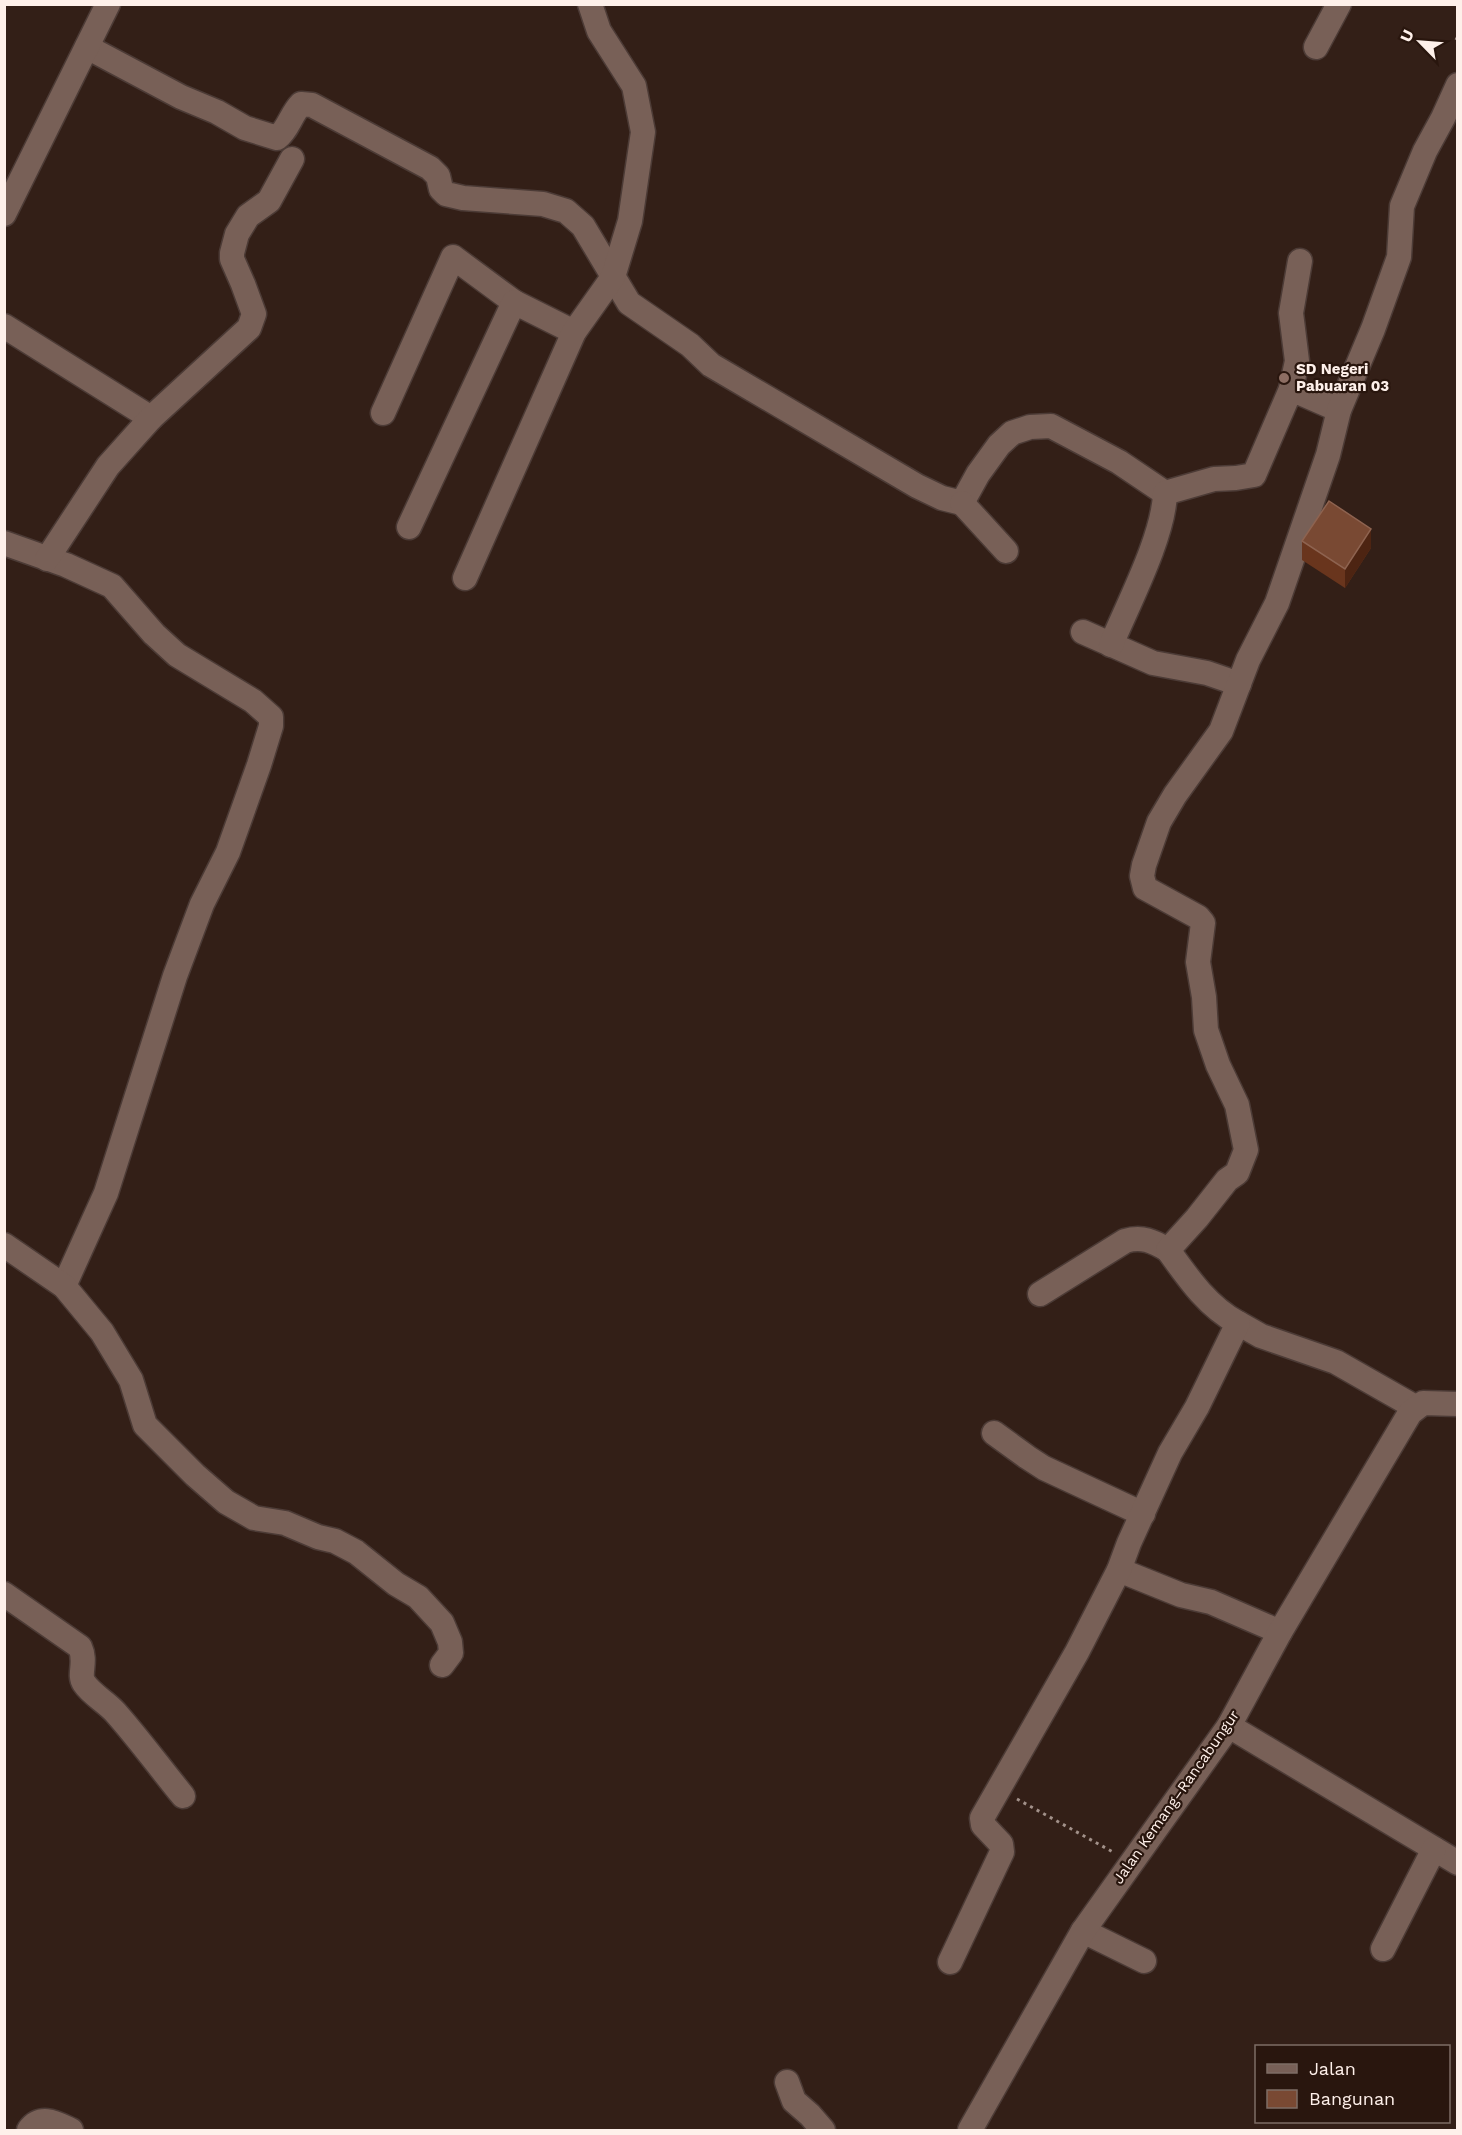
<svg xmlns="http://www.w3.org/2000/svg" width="1462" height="2135" font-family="'Work Sans',sans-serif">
	<rect width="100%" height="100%" fill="#331f17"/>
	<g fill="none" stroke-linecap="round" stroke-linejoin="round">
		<g stroke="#4c3b36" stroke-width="27">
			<g id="minor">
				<path d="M87,47L181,97L217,112L245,128L277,138C288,130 291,114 301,104L312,105L430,168L438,176L441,189L446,194L463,198L543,204L566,211L583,226L629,303L690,345L711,365L917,486L942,498L962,503L978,474L999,445L1012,433L1030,427L1051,426L1119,462L1165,493"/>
				<polyline points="1316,47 1339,4"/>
				<polyline points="4,214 108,4"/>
				<polyline points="4,326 151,418"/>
				<polyline points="1291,389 1297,361 1291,313 1300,261"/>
				<polyline points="383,413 453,257 514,302"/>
				<polyline points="962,503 1006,551"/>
				<polyline points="409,527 514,302 574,332"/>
				<polyline points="4,543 66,565 112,586 154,634 177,655 253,701 271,717 271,726 259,765 228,852 202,904 175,976 106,1193 64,1286"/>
				<polyline points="47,559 108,466 151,418 249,328 254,314 243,284 232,259 232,253 237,234 248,216 269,201 292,159"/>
				<polyline points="465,578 574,332 613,277 630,221 643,132 634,86 599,31 590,4"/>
				<polyline points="1083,632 1153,663 1207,673 1239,684"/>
				<path d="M1111,645C1128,604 1164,536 1165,493L1214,479L1236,478L1254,475L1291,389L1339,410"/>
				<polyline points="4,1245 64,1286 102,1332 131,1380 145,1425 195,1475 226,1502 254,1518 285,1523 318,1537 335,1541 356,1552 396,1584 418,1597 442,1623 450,1642 451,1653 442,1665"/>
				<path d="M1040,1294L1125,1241C1142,1236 1153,1241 1168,1250"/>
				<polyline points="1238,1323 1261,1336 1336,1362 1415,1407"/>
				<polyline points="994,1433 1027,1457 1044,1468 1143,1514"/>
				<polyline points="1119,1570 1181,1595 1211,1602 1280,1632"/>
				<path d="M4,1594L80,1647C87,1662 78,1674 84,1683C91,1694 106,1702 115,1712C139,1739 160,1768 183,1796"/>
				<polyline points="1229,1726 1458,1863"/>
				<polyline points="1083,1931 1144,1961"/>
				<polyline points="1383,1949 1434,1849"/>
				<path d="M950,1962L1002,1852L1001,1844L983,1825L982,1818L1077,1652L1119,1570L1129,1543L1170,1453L1197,1407L1238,1323C1207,1306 1188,1278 1168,1250L1197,1218L1227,1180L1237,1173L1246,1150L1237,1105L1218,1065L1206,1030L1204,997L1198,962L1203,923L1198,917L1145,888L1142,876L1144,865L1159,822L1175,795L1221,731L1248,660L1277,603L1328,455L1339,410L1373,329L1399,257L1402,206L1425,151L1443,118L1458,85"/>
				<polyline points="787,2082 794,2101 810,2115 823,2130"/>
				<path d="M29,2130C41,2114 56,2123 71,2130"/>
				<polyline points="970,2130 1083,1931 1229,1726 1280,1632 1410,1413 1423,1403 1458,1404"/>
			</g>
		</g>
		<g stroke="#a2918a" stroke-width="3" stroke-dasharray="3 4.5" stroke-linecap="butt">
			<polyline points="1456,40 1458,36"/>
			<polyline points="1017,1799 1113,1852"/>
		</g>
		<use href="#minor" stroke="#786057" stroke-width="24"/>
	</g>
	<polygon fill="#69351d" points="1302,541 1371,548 1345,588 1302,560"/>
	<polygon fill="#4d2412" points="1371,529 1371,548 1345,588 1345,569"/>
	<polygon fill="#794933" stroke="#8e6350" stroke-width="1.5" points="1329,501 1371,529 1345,569 1302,541"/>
	<circle fill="#8d6e63" stroke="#29160e" stroke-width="2" cx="1284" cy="378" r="6"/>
	<g text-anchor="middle" stroke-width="4.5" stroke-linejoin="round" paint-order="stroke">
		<g font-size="15" font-weight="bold" fill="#fef0ea" stroke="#29160e" text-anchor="start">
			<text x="1296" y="374">SD Negeri<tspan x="1296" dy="17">Pabuaran 03</tspan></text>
		</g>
		<g font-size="15" fill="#fef0ea" stroke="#29160e">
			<text transform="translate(1176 1797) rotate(-55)" y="5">Jalan Kemang–Rancabungur</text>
		</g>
	</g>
	<rect width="1462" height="2135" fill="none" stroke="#fef0ea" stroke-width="12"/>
	<rect x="1255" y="2045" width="195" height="78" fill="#29160e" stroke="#7e6d66" stroke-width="1.5"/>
	<rect x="1267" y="2064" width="30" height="9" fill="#786057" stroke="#7e6d66" stroke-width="1.5"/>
	<text x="1309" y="2075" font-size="18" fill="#fef0ea">Jalan</text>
	<rect x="1267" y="2090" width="30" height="18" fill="#794933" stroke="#7e6d66" stroke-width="1.5"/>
	<text x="1309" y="2105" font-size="18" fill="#fef0ea">Bangunan</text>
	<g transform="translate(1420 42) rotate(295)" stroke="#29160e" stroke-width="4.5" paint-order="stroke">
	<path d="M0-4.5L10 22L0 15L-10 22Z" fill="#fef0ea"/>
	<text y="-9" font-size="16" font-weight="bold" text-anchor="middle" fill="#fef0ea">U</text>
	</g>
</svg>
